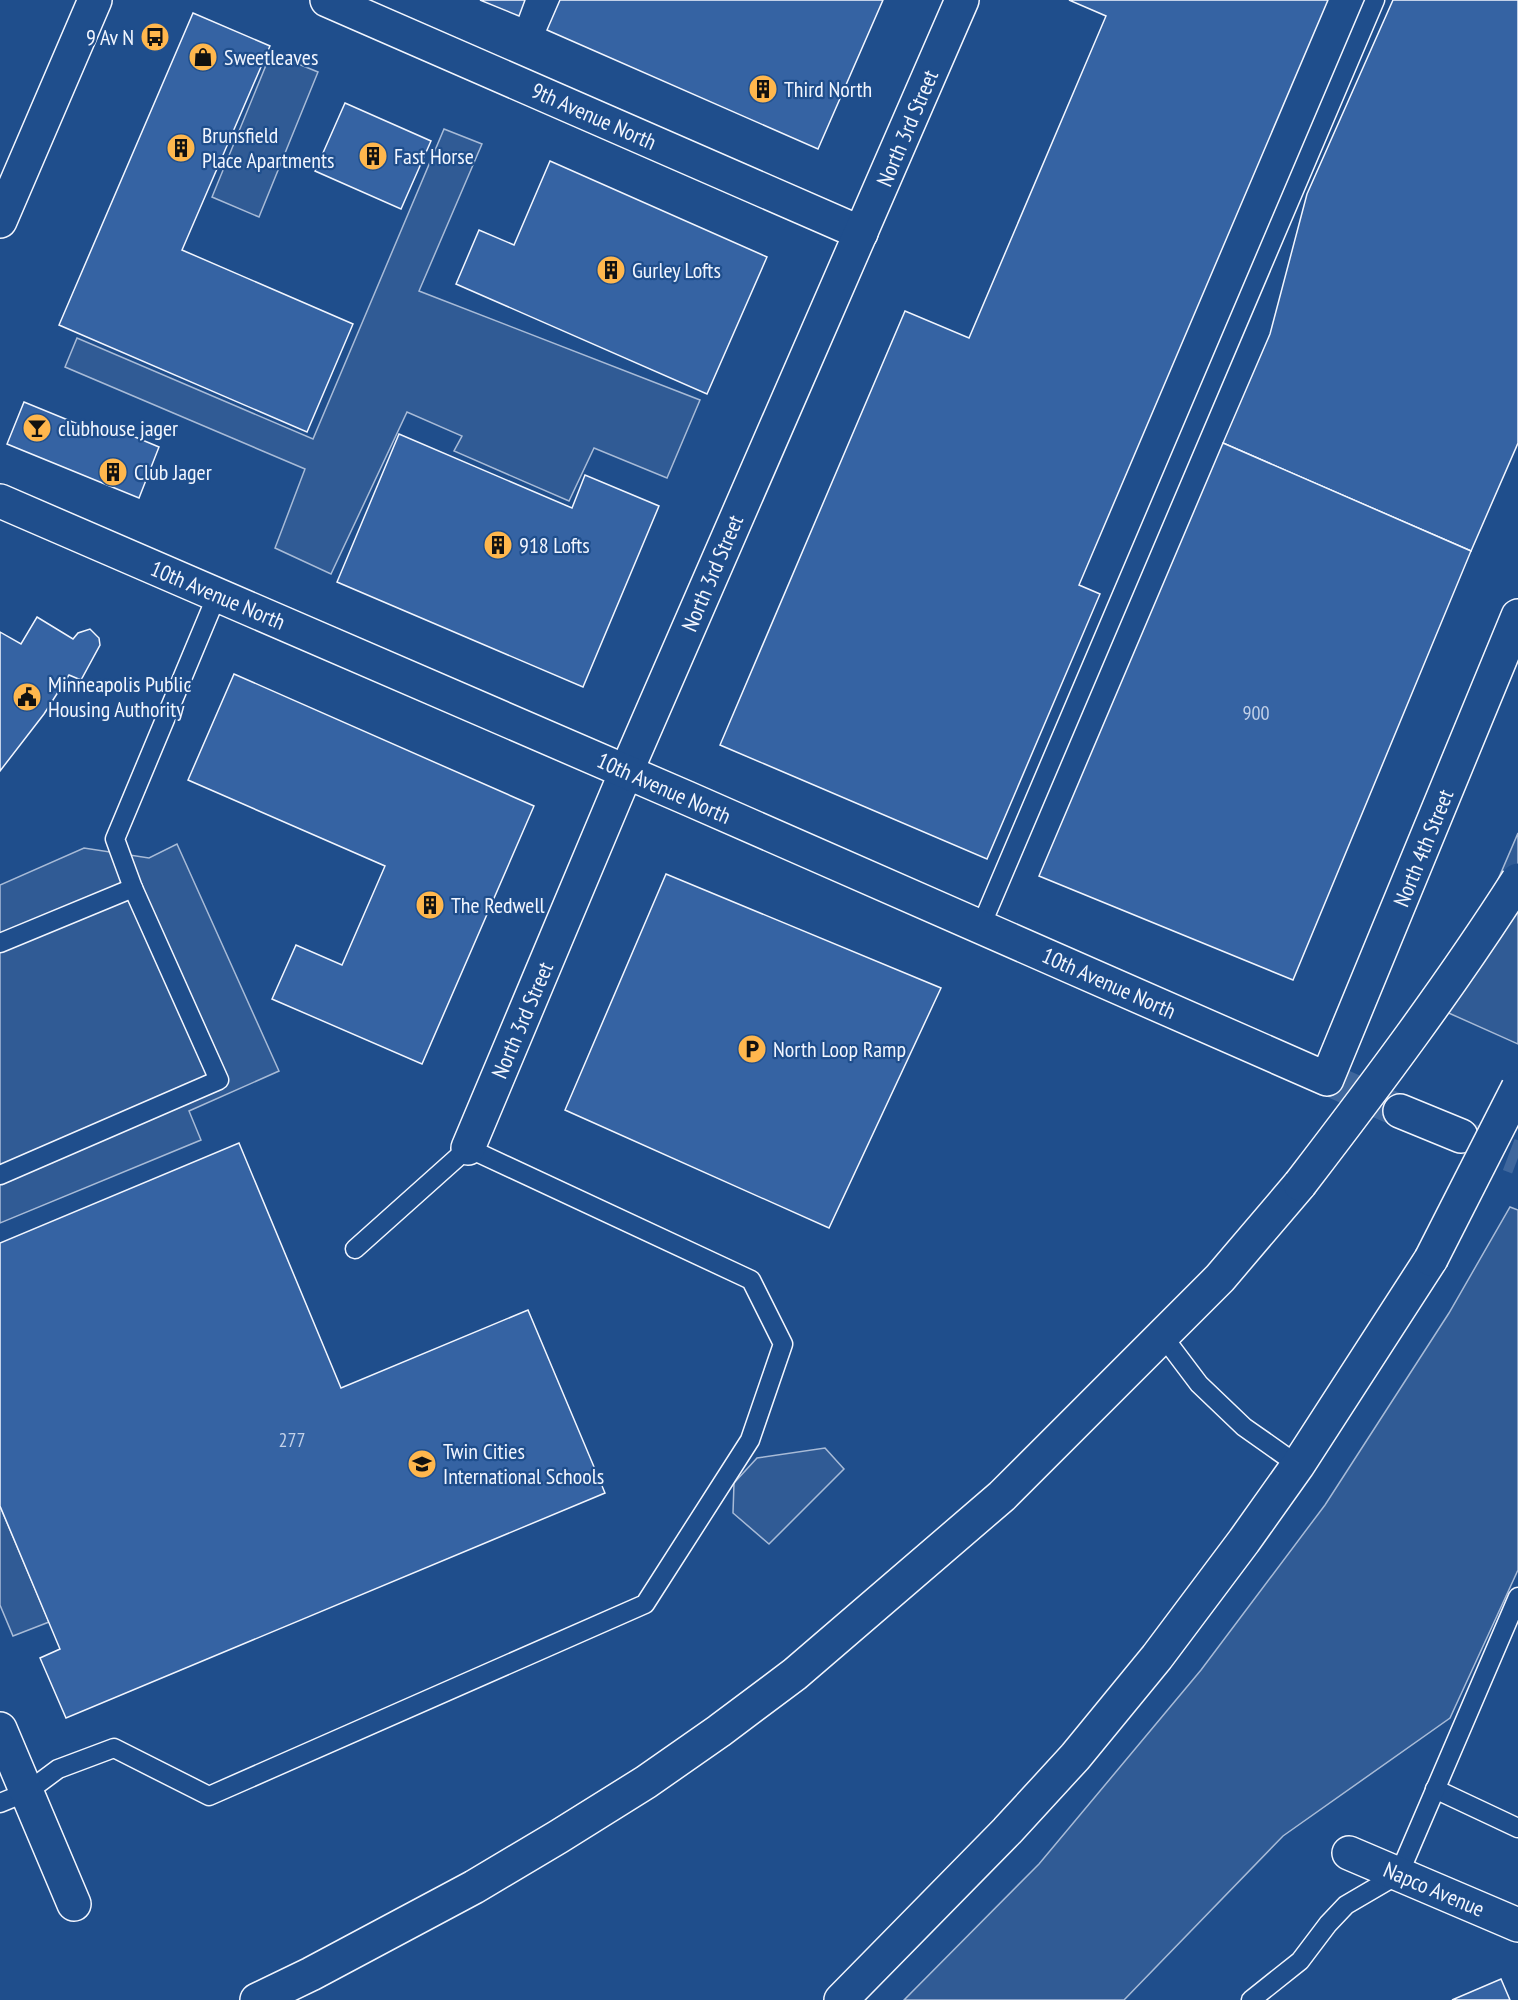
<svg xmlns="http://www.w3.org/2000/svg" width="1518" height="2000" font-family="'PT Sans Narrow',sans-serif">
	<rect width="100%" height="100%" fill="#1f4e8c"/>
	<g fill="#305b95" stroke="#a8bbd7" stroke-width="1.5">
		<polygon points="271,53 318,72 259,217 212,197"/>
		<polygon points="444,129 482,144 419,291 700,400 667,478 594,448 569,501 454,451 462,436 407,412 331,574 275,548 305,469 65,367 77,338 313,439"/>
		<polygon points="1518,833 1518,1044 1442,1010"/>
		<polygon points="177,844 279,1071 189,1111 201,1140 0,1223 0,885 84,848 149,858"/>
		<polygon points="1510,1207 1518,1210 1518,1570 1450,1718 1283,1836 1124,2000 904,2000 1039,1864 1201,1670 1325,1505 1449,1313"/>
		<polygon points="825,1448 844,1469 769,1544 733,1513 734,1483 757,1458"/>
		<polygon points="0,1506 49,1622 13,1636 0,1605"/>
	</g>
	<g fill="#3563a3" stroke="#f2f6ff" stroke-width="1.5">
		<polygon points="480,0 525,0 519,16"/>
		<polygon points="560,0 883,0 818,149 547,30"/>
		<polygon points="1069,0 1328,0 1079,585 1100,594 987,859 720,745 905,311 969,338 1106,16"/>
		<polygon points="1393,0 1518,0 1518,443 1471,551 1223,443 1270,334 1307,194"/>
		<polygon points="193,13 270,46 182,250 353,324 307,432 59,325"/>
		<polygon points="345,103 431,141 401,209 315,171"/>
		<polygon points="550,161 767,257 707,394 456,284 479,230 514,245"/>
		<polygon points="24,402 107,436 111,427 159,447 139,498 7,444"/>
		<polygon points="399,434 572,508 585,475 659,506 583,687 337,582"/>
		<polygon points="1223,443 1471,551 1293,980 1039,876"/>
		<polygon points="37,617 73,639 78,633 90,629 99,638 100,645 81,680 69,675 44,714 0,771 0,632 21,644"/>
		<polygon points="234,674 534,806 422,1064 272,999 296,945 342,965 385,866 188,780"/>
		<polygon points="666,874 941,988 829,1228 565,1110"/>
		<polygon points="239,1143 341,1388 528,1310 605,1493 66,1718 40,1658 60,1649 0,1506 0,1243"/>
		<polygon points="1501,1979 1510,2000 1452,2000"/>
	</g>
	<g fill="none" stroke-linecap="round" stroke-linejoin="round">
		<g stroke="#3f679d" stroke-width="33" stroke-dasharray="33 16" stroke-linecap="butt">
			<polyline points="1327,1079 1400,1111"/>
			<polyline points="1463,1137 1518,1158"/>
		</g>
		<g stroke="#f2f6ff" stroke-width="21">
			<g id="service">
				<polyline points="133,888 115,839 217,595"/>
				<polyline points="981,926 1375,0"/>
				<polyline points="0,943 133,888 219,1080 0,1175"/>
				<polyline points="1162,1335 1199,1384 1244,1427 1298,1465"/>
				<polyline points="1435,1789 1518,1828"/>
				<polyline points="0,1803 27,1792 58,1769 114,1748 209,1796 645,1604 750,1440 783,1344 751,1280 468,1148 355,1249"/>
				<polyline points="1251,2000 1300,1961 1328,1924 1346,1905 1399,1874 1518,1597"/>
			</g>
		</g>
		<g stroke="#f2f6ff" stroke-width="36">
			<g id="minor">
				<polyline points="327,0 861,233"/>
				<polyline points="468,1148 626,772 962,0"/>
				<polyline points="0,1729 74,1904"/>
				<polyline points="1349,1853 1518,1925"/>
			</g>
		</g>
		<g stroke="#f2f6ff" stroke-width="36">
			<g id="tertiary">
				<polyline points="0,501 687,798 1327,1079 1518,616"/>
				<polyline points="1400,1111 1461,1136"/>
			</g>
		</g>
		<g stroke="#f2f6ff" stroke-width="36">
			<polyline id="secondary" points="0,221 95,0"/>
		</g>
		<g stroke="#f2f6ff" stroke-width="36">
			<g id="motorway">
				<polyline points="257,2000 311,1974 474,1887 558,1837 646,1782 719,1731 795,1674 1002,1496 1220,1278 1300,1184"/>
				<polyline points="841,2000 1007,1831 1075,1757 1157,1657 1244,1541 1298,1465 1431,1259"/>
			</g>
		</g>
		<use href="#service" stroke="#1f4e8c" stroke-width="18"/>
		<use href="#minor" stroke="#1f4e8c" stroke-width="33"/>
		<use href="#tertiary" stroke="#1f4e8c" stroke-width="33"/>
		<use href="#secondary" stroke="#1f4e8c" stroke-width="33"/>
		<use href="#motorway" stroke="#1f4e8c" stroke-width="33"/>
		<g stroke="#f2f6ff" stroke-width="36" stroke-linecap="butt">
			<g id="motorway-bridge">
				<path d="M1300,1184C1376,1085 1451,985 1518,880"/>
				<polyline points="1431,1259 1518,1088"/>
			</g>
		</g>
		<use href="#motorway-bridge" stroke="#1f4e8c" stroke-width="33"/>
	</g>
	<defs>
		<g id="bus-disc" transform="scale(1.5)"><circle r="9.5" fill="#ffb74d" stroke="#1f4e8c"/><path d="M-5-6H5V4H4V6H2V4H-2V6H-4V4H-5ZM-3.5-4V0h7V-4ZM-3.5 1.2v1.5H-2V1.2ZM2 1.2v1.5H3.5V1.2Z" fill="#111"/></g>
		<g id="shop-disc" transform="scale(1.5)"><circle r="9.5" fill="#ffb74d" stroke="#1f4e8c"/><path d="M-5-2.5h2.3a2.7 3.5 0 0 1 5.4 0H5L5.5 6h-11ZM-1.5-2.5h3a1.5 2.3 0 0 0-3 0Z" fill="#111"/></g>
		<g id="building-disc" transform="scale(1.5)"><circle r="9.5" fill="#ffb74d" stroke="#1f4e8c"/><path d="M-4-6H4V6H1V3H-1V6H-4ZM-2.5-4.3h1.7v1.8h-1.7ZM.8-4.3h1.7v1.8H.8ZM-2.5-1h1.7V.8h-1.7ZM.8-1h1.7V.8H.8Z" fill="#111"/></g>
		<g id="bar-disc" transform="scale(1.5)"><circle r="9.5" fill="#ffb74d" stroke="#1f4e8c"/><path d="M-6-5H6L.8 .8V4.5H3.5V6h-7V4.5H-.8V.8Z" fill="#111"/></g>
		<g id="civic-disc" transform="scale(1.5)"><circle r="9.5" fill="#ffb74d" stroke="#1f4e8c"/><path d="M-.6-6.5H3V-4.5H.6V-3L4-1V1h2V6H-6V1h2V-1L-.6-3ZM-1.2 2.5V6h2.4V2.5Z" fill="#111"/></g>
		<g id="parking-disc" transform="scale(1.5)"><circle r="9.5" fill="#ffb74d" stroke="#1f4e8c"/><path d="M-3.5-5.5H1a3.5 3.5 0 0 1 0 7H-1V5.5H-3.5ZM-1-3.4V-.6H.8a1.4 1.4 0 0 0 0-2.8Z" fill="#111"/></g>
		<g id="school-disc" transform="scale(1.5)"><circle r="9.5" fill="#ffb74d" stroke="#1f4e8c"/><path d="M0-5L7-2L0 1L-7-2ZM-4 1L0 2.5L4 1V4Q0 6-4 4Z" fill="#111"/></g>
	</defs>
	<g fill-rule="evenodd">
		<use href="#bus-disc" x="155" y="37"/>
		<use href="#shop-disc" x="203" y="57"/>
		<use href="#building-disc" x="763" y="89"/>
		<use href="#building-disc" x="181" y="148"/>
		<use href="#building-disc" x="373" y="156"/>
		<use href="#building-disc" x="611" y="270"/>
		<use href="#bar-disc" x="37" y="428"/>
		<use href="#building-disc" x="113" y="472"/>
		<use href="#building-disc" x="498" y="545"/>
		<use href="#civic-disc" x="27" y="697"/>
		<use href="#building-disc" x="430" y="905"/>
		<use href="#parking-disc" x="752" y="1049"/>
		<use href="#school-disc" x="422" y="1464"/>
	</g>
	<g text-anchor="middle" stroke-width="4.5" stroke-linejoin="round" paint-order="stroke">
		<g font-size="20" fill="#c3d1e8">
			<text x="1256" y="720">900</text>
			<text x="292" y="1447">277</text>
		</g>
		<g font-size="22" fill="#f2f6ff" stroke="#1f4e8c" text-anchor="start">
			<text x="134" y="45" text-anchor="end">9 Av N</text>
			<text x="224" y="65">Sweetleaves</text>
			<text x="784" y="97">Third North</text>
			<text x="202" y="143">Brunsfield<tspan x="202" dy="25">Place Apartments</tspan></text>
			<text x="394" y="164">Fast Horse</text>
			<text x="632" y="278">Gurley Lofts</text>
			<text x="58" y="436">clubhouse jager</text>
			<text x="134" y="480">Club Jager</text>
			<text x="519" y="553">918 Lofts</text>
			<text x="48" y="692">Minneapolis Public<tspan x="48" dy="25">Housing Authority</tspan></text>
			<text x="451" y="913">The Redwell</text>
			<text x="773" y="1057">North Loop Ramp</text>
			<text x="443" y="1459">Twin Cities<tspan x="443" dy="25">International Schools</tspan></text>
		</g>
		<g font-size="22" fill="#f2f6ff" stroke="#1f4e8c">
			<text transform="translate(594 116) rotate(24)" y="8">9th Avenue North</text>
			<text transform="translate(907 128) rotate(-67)" y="8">North 3rd Street</text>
			<text transform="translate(712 573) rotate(-67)" y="8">North 3rd Street</text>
			<text transform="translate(218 595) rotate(23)" y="8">10th Avenue North</text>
			<text transform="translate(664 788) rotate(24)" y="8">10th Avenue North</text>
			<text transform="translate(1423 848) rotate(-68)" y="8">North 4th Street</text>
			<text transform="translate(1109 983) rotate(24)" y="8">10th Avenue North</text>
			<text transform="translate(522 1020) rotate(-67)" y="8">North 3rd Street</text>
			<text transform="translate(1434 1889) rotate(23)" y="8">Napco Avenue</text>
		</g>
	</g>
</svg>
